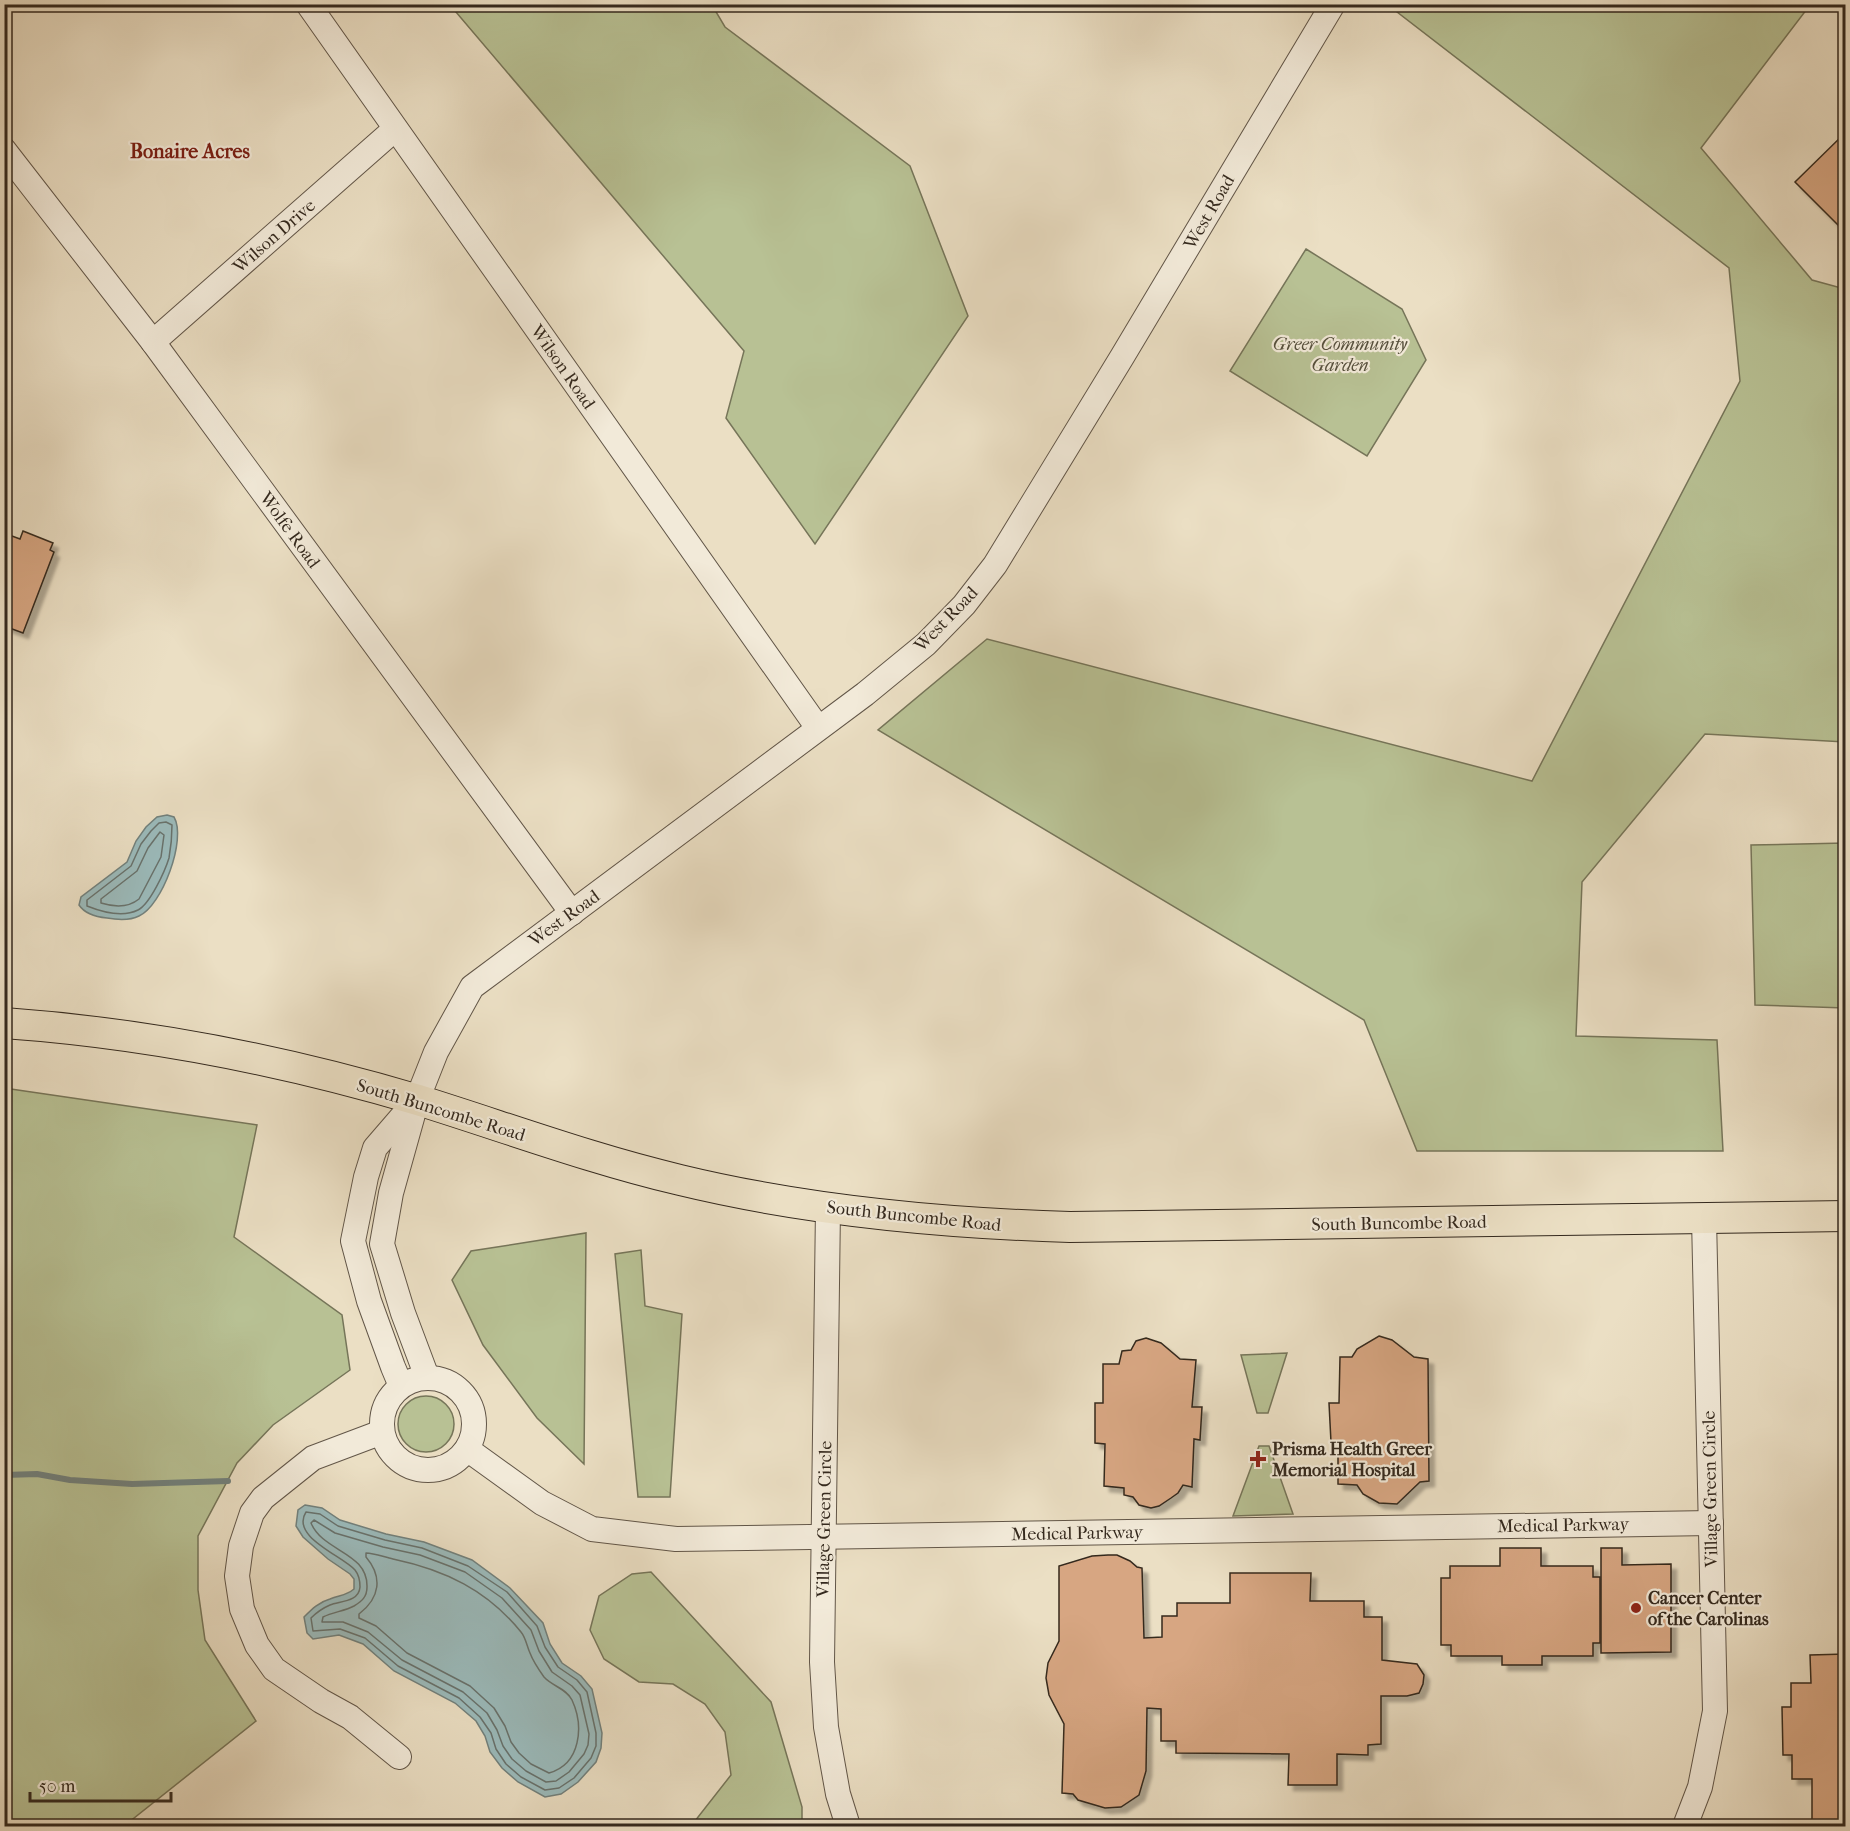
<svg xmlns="http://www.w3.org/2000/svg" width="1850" height="1831" font-family="'IM FELL French Canon',serif">
	<defs>
		<filter id="shadow"><feDropShadow dx="5.5" dy="5.5" stdDeviation="1.5" flood-color="#0004"/></filter>
	</defs>
	<rect width="100%" height="100%" fill="#ebdfc4"/>
	<filter id="stains"><feTurbulence type="fractalNoise" baseFrequency=".00333" numOctaves="4"/><feColorMatrix values="0 0 0 0 .2 0 0 0 0 .09 0 0 0 0 .02 0 0 0 .5 -.17"/></filter>
	<radialGradient id="worn" r=".72"><stop offset=".6" stop-color="#630" stop-opacity="0"/><stop offset="1" stop-color="#630" stop-opacity=".3"/></radialGradient>
	<g fill="#b8c194" stroke="#767559" stroke-width="1.5">
		<polygon points="450,5 712,5 725,27 910,166 968,316 815,544 726,418 744,351"/>
		<polygon points="1388,5 1810,5 1701,148 1812,280 1845,289 1845,742 1705,734 1582,882 1576,1036 1717,1040 1723,1151 1417,1151 1364,1020 878,730 987,639 1532,781 1740,381 1729,268"/>
		<polygon points="1306,249 1402,309 1426,360 1367,456 1230,371"/>
		<polygon points="1845,843 1845,1008 1755,1005 1751,845"/>
		<polygon points="4,1088 257,1125 234,1237 342,1315 350,1370 273,1425 237,1463 198,1536 198,1590 205,1640 256,1721 124,1826 5,1826"/>
		<polygon points="586,1233 584,1464 537,1418 483,1345 452,1280 471,1251"/>
		<polygon points="641,1250 645,1306 682,1314 670,1497 638,1497 615,1254"/>
		<polygon points="1287,1353 1268,1413 1257,1413 1241,1355"/>
		<circle cx="426" cy="1424" r="28"/>
		<polygon points="1259,1446 1269,1446 1293,1514 1233,1516"/>
		<polygon points="651,1572 771,1702 802,1807 802,1826 691,1826 731,1775 725,1732 705,1704 673,1684 639,1682 604,1659 590,1630 599,1596 632,1574"/>
	</g>
	<g fill="#9bbbbc" stroke="#72817d" stroke-width="1.5">
		<path d="M167,815L174,817C187,839 162,906 139,916C129,921 118,920 107,918C96,917 85,914 79,905L81,897L127,862L136,841L146,827L157,817Z"/>
		<path d="M305,1505L322,1508L340,1520L386,1534L424,1542L472,1560L510,1588L543,1623L550,1644L562,1663L581,1676L592,1689L602,1733L601,1748L596,1762L578,1782L561,1794L545,1797L518,1782L502,1768L490,1752L485,1736L476,1721L455,1703L394,1671L363,1644L339,1635L313,1639L307,1633L304,1617C312,1609 319,1602 330,1599C339,1595 346,1596 354,1589V1579L350,1574L328,1559L303,1537L296,1526L298,1510Z"/>
	</g>
	<g fill="none" stroke-linecap="round" stroke-linejoin="round">
		<g stroke="#68726d" stroke-width="1.5">
			<path d="M166,822L172,825C172,835 171,847 169,858C165,871 150,904 138,910C122,918 102,912 87,906V900L131,866L141,844L151,831L159,823Z"/>
			<path d="M160,832L164,835L161,857L139,899C128,908 114,907 101,903V899L137,871L148,848Z"/>
			<path d="M306,1512L320,1514L338,1526L385,1540L422,1548L468,1566L507,1592L537,1626L545,1647L558,1667L577,1680L587,1692L596,1733V1746L591,1758L574,1778L559,1788L545,1790L521,1777L506,1764L496,1749L491,1733L480,1717L459,1698L398,1666L365,1638L340,1629L313,1631L311,1618C317,1612 323,1608 330,1605C340,1601 359,1602 360,1587C360,1581 359,1575 355,1570C343,1556 290,1537 306,1512Z"/>
			<path d="M314,1520L335,1533L383,1547L420,1555L465,1572L502,1598L531,1630L539,1651L552,1672L572,1686L580,1695L589,1734L588,1745L584,1754L569,1772L556,1781L546,1782L526,1771L512,1759L503,1746L497,1730L487,1713L463,1692L402,1660L368,1632L343,1622H322L323,1617C333,1612 345,1611 354,1606C362,1601 367,1597 367,1587C368,1552 323,1552 311,1523Z"/>
			<path d="M366,1553C374,1553 384,1557 393,1559C445,1570 487,1590 521,1632C526,1638 527,1647 530,1653C533,1661 539,1670 544,1677C552,1686 567,1689 572,1700C584,1726 581,1764 549,1773L531,1764L519,1753L511,1742L505,1726L494,1708L470,1686L407,1653L376,1626L359,1618V1614C380,1598 383,1577 366,1557Z"/>
		</g>
		<g stroke="#72817d" stroke-width="6">
			<polyline points="4,1475 37,1474 70,1480 132,1484 228,1481"/>
			<polyline points="635,1824 637,1826"/>
		</g>
	</g>
	<g fill="#d7a682" stroke="#34291e" stroke-width="1.5" filter="url(#shadow)">
		<polygon points="1846,132 1846,233 1795,182"/>
		<polygon points="23,531 53,543 50,550 54,552 23,633 4,626 4,533 20,539"/>
		<polygon points="1379,1336 1392,1340 1414,1357 1428,1359 1429,1481 1420,1482 1397,1504 1379,1503 1363,1494 1357,1485 1338,1484 1338,1443 1331,1442 1329,1403 1339,1403 1340,1357 1352,1357 1357,1349"/>
		<polygon points="1146,1338 1161,1343 1180,1359 1196,1360 1192,1407 1202,1407 1200,1440 1194,1439 1192,1487 1183,1485 1178,1493 1171,1498 1159,1506 1151,1508 1139,1505 1133,1497 1124,1495 1124,1488 1104,1486 1105,1444 1095,1443 1095,1403 1103,1403 1103,1364 1119,1364 1122,1351 1131,1350 1136,1341"/>
		<polygon points="1500,1548 1541,1548 1541,1566 1593,1566 1593,1577 1600,1577 1600,1643 1593,1643 1593,1656 1542,1656 1542,1665 1502,1665 1502,1656 1451,1656 1451,1645 1441,1645 1441,1578 1450,1578 1450,1566 1500,1566"/>
		<polygon points="1601,1548 1622,1548 1622,1565 1671,1564 1671,1652 1601,1653"/>
		<polygon points="1108,1555 1117,1555 1130,1561 1137,1567 1142,1568 1144,1638 1162,1637 1162,1616 1177,1616 1177,1603 1230,1603 1230,1573 1311,1573 1310,1601 1364,1601 1364,1617 1382,1617 1382,1660 1417,1664 1424,1675 1423,1684 1419,1693 1407,1696 1381,1696 1381,1744 1368,1745 1368,1755 1337,1754 1337,1785 1288,1785 1289,1754 1176,1753 1176,1741 1161,1741 1161,1709 1147,1708 1146,1771 1139,1795 1121,1807 1105,1808 1078,1800 1073,1794 1062,1793 1064,1724 1049,1695 1046,1678 1048,1663 1059,1641 1059,1566 1092,1556"/>
		<polygon points="1846,1654 1846,1826 1812,1826 1812,1779 1792,1779 1792,1755 1783,1755 1782,1707 1791,1707 1791,1683 1811,1683 1810,1655"/>
	</g>
	<g fill="none" stroke-linecap="round" stroke-linejoin="round">
		<g stroke="#625648" stroke-width="26">
			<g id="minor">
				<polyline points="308,4 818,728"/>
				<polyline points="4,150 153,342 572,913"/>
				<polyline points="153,342 395,129"/>
				<polyline points="828,1208 822,1662 826,1727 838,1794 848,1826"/>
				<polyline points="427,1377 403,1313 382,1244 391,1193 417,1100 436,1052 472,987 865,694 926,644 964,605 995,565 1122,357 1333,4"/>
				<circle cx="428" cy="1424" r="46"/>
				<polyline points="401,1386 393,1367 369,1301 353,1241 366,1177 375,1148 413,1104"/>
				<polyline points="382,1432 313,1458 263,1498 252,1513 241,1546 237,1576 242,1609 257,1645 274,1669 321,1701 350,1717 399,1757"/>
				<polyline points="467,1449 542,1503 592,1529 676,1539 1711,1523"/>
				<polyline points="1685,1826 1700,1787 1715,1711 1704,1218"/>
			</g>
		</g>
		<g stroke="#34291e" stroke-width="32">
			<path id="major" d="M4,1023C145,1033 283,1060 418,1100C505,1127 591,1159 680,1180C808,1211 939,1223 1070,1227L1846,1216"/>
		</g>
		<use href="#minor" stroke="#f2ead9" stroke-width="24"/>
		<use href="#major" stroke="#ebdfc4" stroke-width="30"/>
	</g>
	<g fill="#8f2418" stroke="#f2ead9" stroke-width="2">
		<path d="M1255 1450h6v6h6v6h-6v6h-6v-6h-6v-6h6z"/>
		<circle cx="1636" cy="1608" r="6"/>
	</g>
	<g text-anchor="middle" stroke-width="4.5" stroke-linejoin="round" paint-order="stroke">
		<g font-size="18" fill="#34291e" stroke="#f2ead9">
			<text transform="translate(1209 212) rotate(-60)" y="6">West Road</text>
			<text transform="translate(274 236) rotate(-41)" y="6">Wilson Drive</text>
			<text transform="translate(563 367) rotate(55)" y="6">Wilson Road</text>
			<text transform="translate(290 530) rotate(54)" y="6">Wolfe Road</text>
			<text transform="translate(946 619) rotate(-46)" y="6">West Road</text>
			<text transform="translate(564 918) rotate(-36)" y="6">West Road</text>
			<text transform="translate(441 1110) rotate(17)" y="6">South Buncombe Road</text>
			<text transform="translate(914 1216) rotate(6)" y="6">South Buncombe Road</text>
			<text transform="translate(1399 1223) rotate(-1)" y="6">South Buncombe Road</text>
			<text transform="translate(1710 1489) rotate(-91)" y="6">Village Green Circle</text>
			<text transform="translate(824 1519) rotate(-89)" y="6">Village Green Circle</text>
			<text transform="translate(1563 1525) rotate(-1)" y="6">Medical Parkway</text>
			<text transform="translate(1077 1533) rotate(-1)" y="6">Medical Parkway</text>
		</g>
		<g font-size="18" font-style="italic" fill="#554f3c" stroke="#f2ead9">
			<text x="1340" y="350">Greer Community<tspan x="1340" dy="21">Garden</tspan></text>
		</g>
		<g font-size="18" font-weight="bold" fill="#34291e" stroke="#f2ead9" text-anchor="start">
			<text x="1272" y="1455">Prisma Health Greer<tspan x="1272" dy="21">Memorial Hospital</tspan></text>
			<text x="1648" y="1604">Cancer Center<tspan x="1648" dy="21">of the Carolinas</tspan></text>
		</g>
		<g font-size="20" font-weight="bold" fill="#7a1f14" stroke="#f2ead9">
			<text x="190" y="158">Bonaire Acres</text>
		</g>
	</g>
	<rect width="1850" height="1831" fill="none" stroke="#ebdfc4" stroke-width="24"/>
	<rect x="6" y="6" width="1838" height="1819" fill="none" stroke="#34291e" stroke-width="3"/>
	<rect x="12" y="12" width="1826" height="1807" fill="none" stroke="#34291e" stroke-width="1.5"/>
	<path d="M30 1792v9h141v-9" fill="none" stroke="#34291e" stroke-width="3"/>
	<text x="39" y="1792" font-size="18" fill="#34291e" stroke="#f2ead9" stroke-width="4.5" paint-order="stroke">50 m</text>
	<rect width="100%" height="100%" filter="url(#stains)"/>
	<rect width="100%" height="100%" fill="url(#worn)"/>
</svg>
